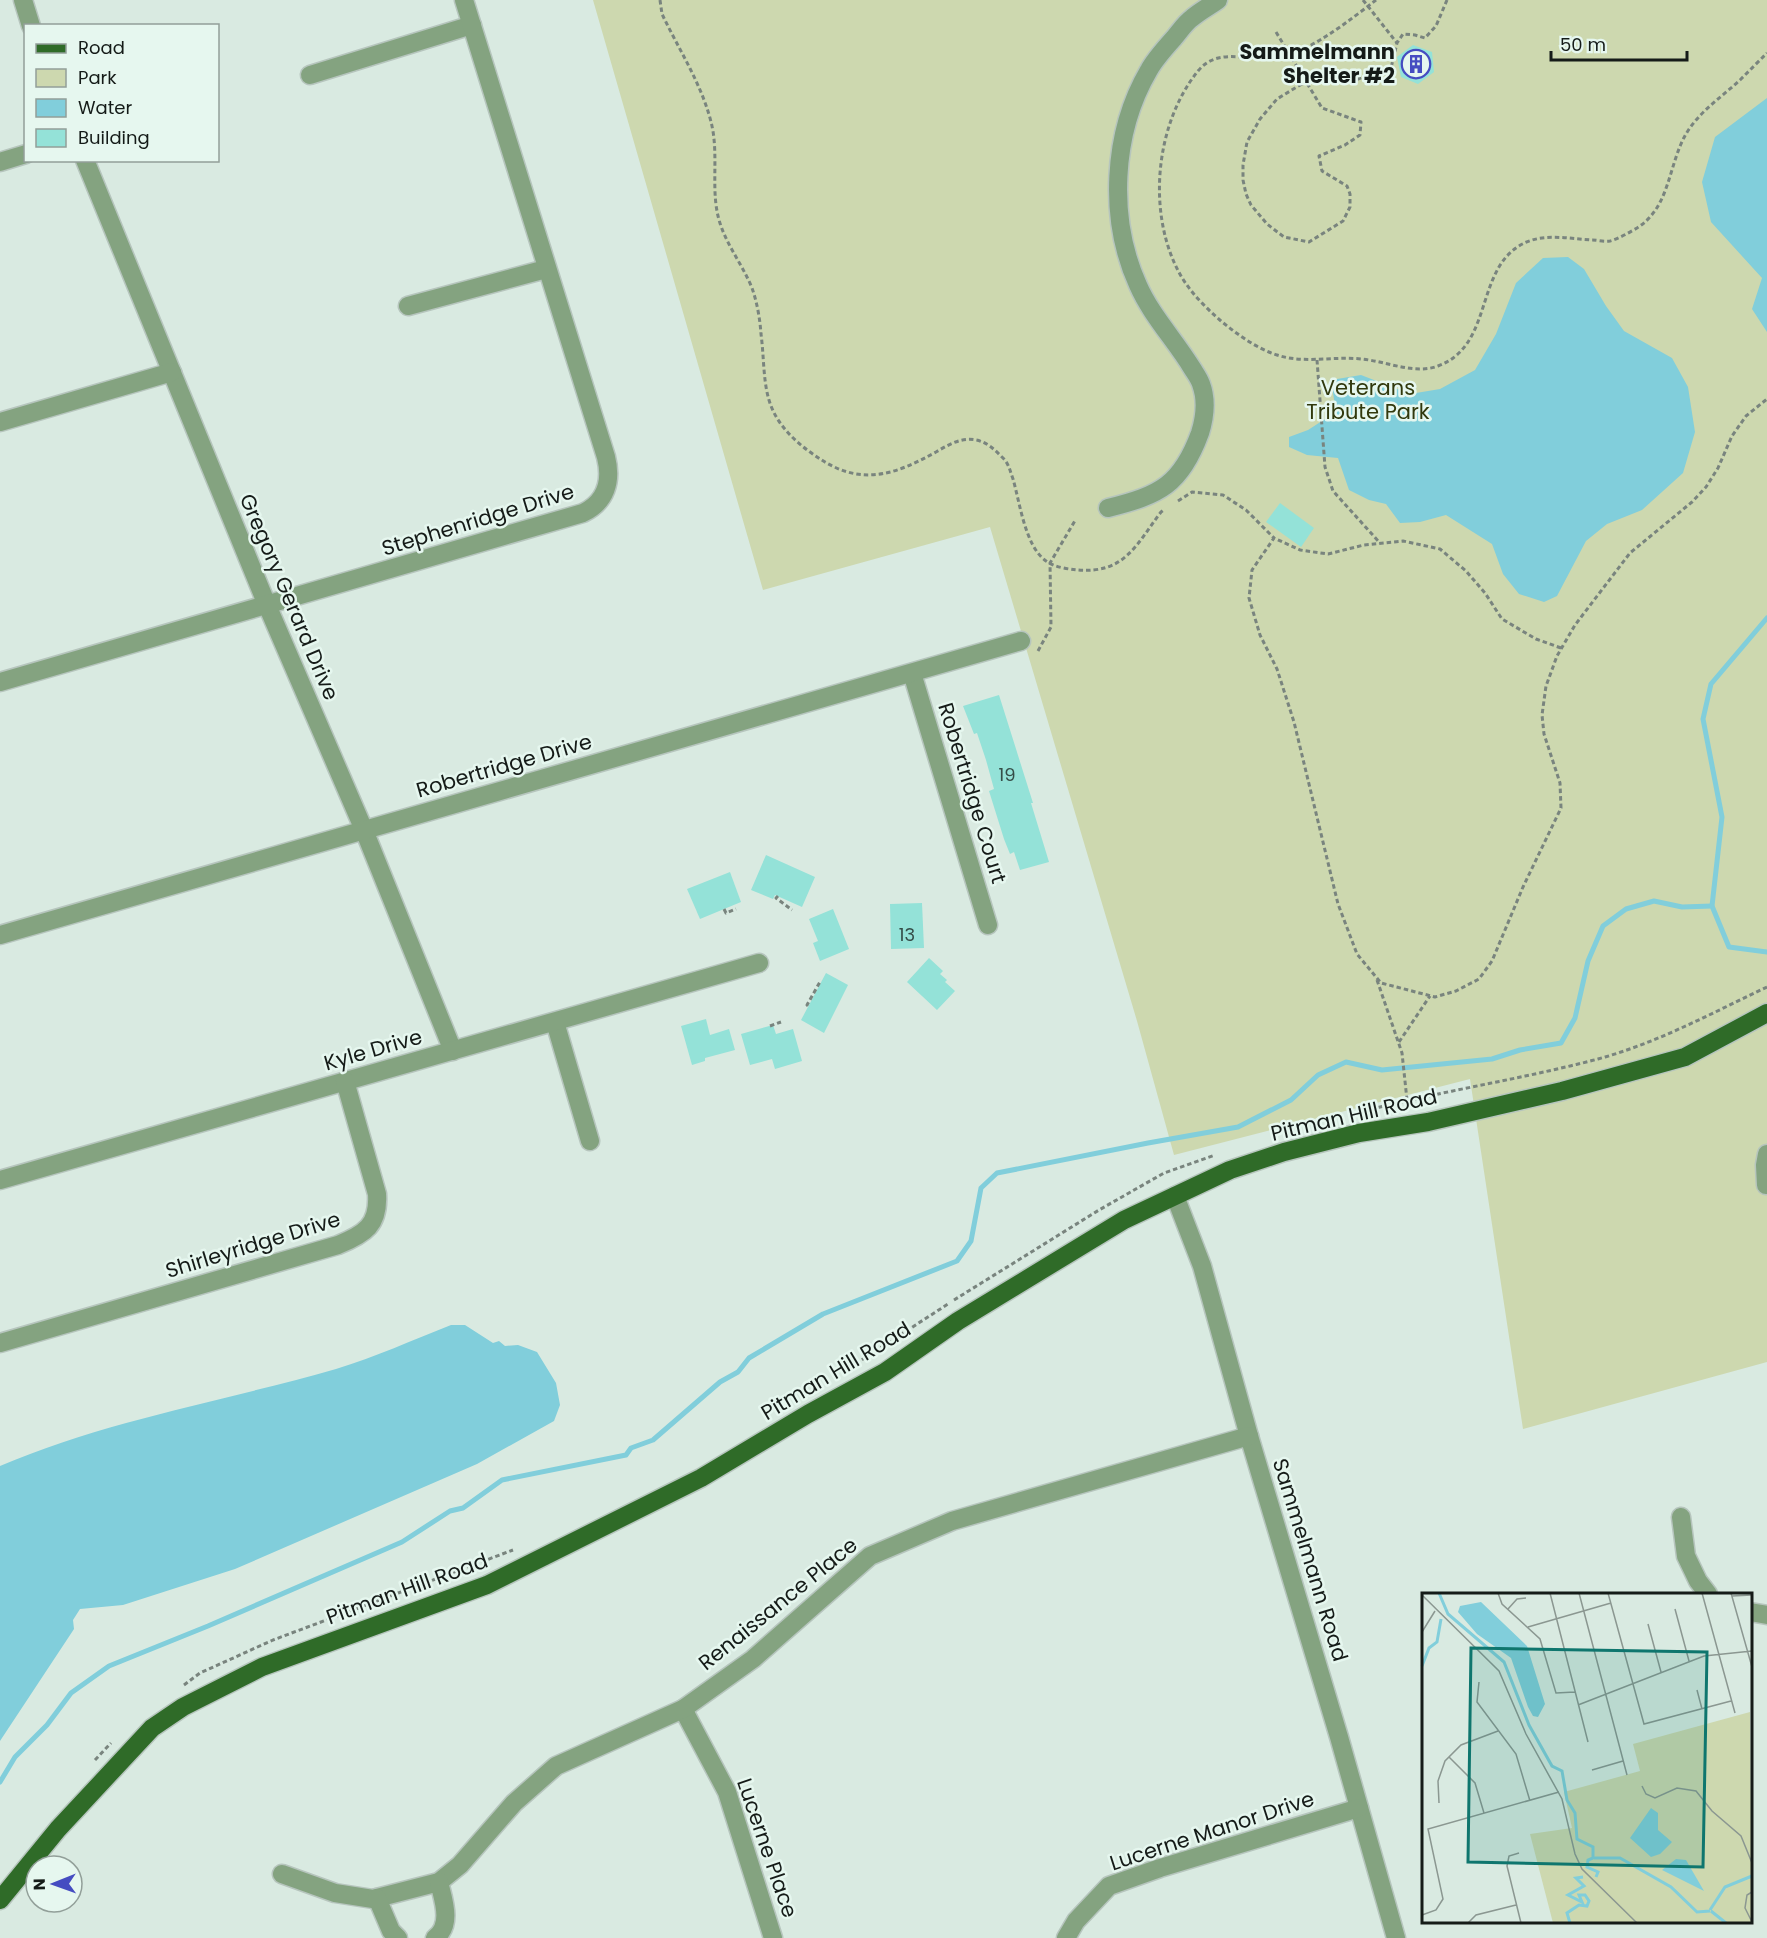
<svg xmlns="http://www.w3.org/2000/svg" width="1767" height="1938" font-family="Poppins,sans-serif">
	<rect width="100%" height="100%" fill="#d9eae1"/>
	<polygon fill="#cdd8af" points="593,0 1767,0 1767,1362 1523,1429 1470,1079 1174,1155 1137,1021 990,527 763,590"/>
	<g fill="#81cedb">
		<polygon points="1767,98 1767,332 1752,309 1762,278 1711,222 1702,182 1715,137"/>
		<polygon points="1568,257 1584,269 1606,306 1624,331 1672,358 1688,387 1695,432 1683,473 1642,510 1607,524 1586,541 1557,596 1544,602 1519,594 1503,574 1492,544 1446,515 1420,522 1400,523 1386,504 1369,500 1349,490 1338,458 1307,455 1289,447 1289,437 1308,430 1336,412 1331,380 1361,375 1410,394 1440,389 1475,370 1496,334 1516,283 1543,258"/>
		<path d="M451,1325H465L493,1343L499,1341L505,1346L518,1345L537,1352L556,1383L560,1405L554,1421L477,1464L235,1569L123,1605L80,1609L73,1620L74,1629L0,1741V1466C107,1420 225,1401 336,1369C375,1357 413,1340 451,1325Z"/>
	</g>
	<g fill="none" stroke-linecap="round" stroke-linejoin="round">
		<g stroke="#81cedb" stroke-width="5">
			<polyline points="1767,618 1711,684 1703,719 1722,817 1712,906 1729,947 1767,952"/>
			<polyline points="0,1782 15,1757 47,1725 71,1693 109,1666 208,1626 402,1542 450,1511 463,1508 502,1480 626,1455 631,1448 653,1440 720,1382 738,1372 749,1358 823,1314 957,1261 971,1241 981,1188 997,1173 1148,1143 1238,1127 1291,1100 1318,1075 1346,1062 1382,1070 1492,1059 1520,1050 1561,1043 1575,1018 1588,961 1603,926 1626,909 1654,901 1682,907 1712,906"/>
		</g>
	</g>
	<g fill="#94e2d8">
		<polygon points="1413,45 1432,52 1434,72 1418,84 1401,77 1397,57"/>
		<polygon points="1280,503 1314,528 1301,547 1266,522"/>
		<polygon points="999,695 1033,803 1031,803 1049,862 1020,870 1014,852 1010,854 1004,839 989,791 994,789 986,760 977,733 974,734 963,706"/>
		<polygon points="766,855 815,877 802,907 775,895 773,899 751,890"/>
		<polygon points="730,872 741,902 700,919 687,889"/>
		<polygon points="922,903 924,948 891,949 890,904"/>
		<polygon points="833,909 849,949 820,961 813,943 818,941 809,919"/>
		<polygon points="929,958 943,971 940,974 947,980 945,982 955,991 937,1010 907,982"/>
		<polygon points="826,973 848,985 824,1033 801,1020"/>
		<polygon points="706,1019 710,1035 729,1029 735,1050 705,1058 705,1061 692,1065 681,1026"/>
		<polygon points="773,1025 776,1034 793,1029 802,1061 775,1069 772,1059 750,1065 741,1034"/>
	</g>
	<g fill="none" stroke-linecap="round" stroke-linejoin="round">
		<g stroke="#b6c5bd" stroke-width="21">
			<g id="minor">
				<polyline points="23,0 31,26"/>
				<polyline points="310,75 472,25"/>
				<polyline points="85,160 267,605 364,830 453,1051"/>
				<polyline points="0,162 26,154"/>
				<polyline points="408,306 546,269"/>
				<polyline points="0,422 172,372"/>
				<path d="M1108,508C1160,495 1181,485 1200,433C1205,417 1207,400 1201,384C1199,378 1195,373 1192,368C1175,340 1151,315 1138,285C1108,219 1112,133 1149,70C1155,59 1165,48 1174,38C1180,31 1185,23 1192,18C1200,11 1210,6 1218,0"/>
				<polyline points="912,673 988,925"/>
				<path d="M0,682L583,513C606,502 612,481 606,457L464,0"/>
				<polyline points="0,935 1021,641"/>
				<polyline points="555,1022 590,1141"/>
				<polyline points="0,1180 759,963"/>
				<polyline points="1766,1185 1765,1165 1767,1154"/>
				<polyline points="1175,1196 1202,1266 1249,1436 1339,1737 1396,1938"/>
				<path d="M0,1343L338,1245C365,1234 379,1225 377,1194L345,1081"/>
				<polyline points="1681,1517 1686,1556 1698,1581 1708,1594"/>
				<polyline points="1750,1612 1767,1615"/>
				<polyline points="683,1709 727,1792 773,1938"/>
				<polyline points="282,1874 335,1893 373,1899 439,1882 460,1865 514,1803 556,1766 683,1709 753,1659 870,1556 952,1521 1249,1436"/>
				<polyline points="377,1898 391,1931 398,1938"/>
				<path d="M435,1938C453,1925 443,1899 439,1882"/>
				<polyline points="1066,1938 1076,1921 1109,1886 1160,1868 1359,1808"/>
			</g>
		</g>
		<g stroke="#b6c5bd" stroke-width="21">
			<polyline id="major" points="0,1900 58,1829 152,1728 183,1707 262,1667 487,1585 701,1478 808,1414 885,1372 958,1321 1124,1220 1230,1170 1284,1152 1359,1133 1428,1122 1562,1091 1685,1057 1767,1013"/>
		</g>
		<g stroke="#79847e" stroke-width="3" stroke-dasharray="4.5 3" stroke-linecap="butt">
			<path d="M660,0L662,14C679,50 703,86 712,126C718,154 712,185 717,211C722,240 741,261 752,288C757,302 760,319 761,334C764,356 763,380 769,400C777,428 802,448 825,462C865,486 898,473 936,452C948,445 961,437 976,440C987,442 995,450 1003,458C1009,464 1010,471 1013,479C1020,503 1025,546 1046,561C1054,567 1067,569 1077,570C1125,574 1136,545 1161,512L1165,509"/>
			<polyline points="1363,0 1397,43"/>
			<path d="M1376,0C1350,20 1316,47 1284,57C1256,66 1221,43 1198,71C1155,124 1146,215 1181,276C1191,293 1206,308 1221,321C1238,335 1256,348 1277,355C1304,364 1333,356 1361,359C1386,361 1414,375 1438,366C1487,348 1478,288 1507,256C1531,230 1561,238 1592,240C1597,240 1604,242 1610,241C1618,239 1630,232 1637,228C1667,209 1668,174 1681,144C1693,115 1720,99 1741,79C1750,70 1759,61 1767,53"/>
			<polyline points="1276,32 1322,108 1361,122 1360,135 1345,145 1319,156 1322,171 1347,186 1350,194 1350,207 1343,221 1309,242 1284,237 1267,224 1251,205 1246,194 1243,180 1243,165 1247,142 1260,119 1277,99 1305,82 1358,79 1391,68 1397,43 1403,34 1415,35 1425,38 1436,26 1447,0"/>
			<polyline points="1317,360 1325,467 1333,491 1380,543"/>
			<polyline points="1178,501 1192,492 1223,495 1246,510 1274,538"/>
			<polyline points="1561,648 1536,639 1502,619 1485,593 1466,571 1440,549 1403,541 1364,545 1328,554 1300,550 1274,538 1252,570 1249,598 1260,635 1277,669 1294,722 1338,904 1357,954 1381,983 1435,997 1456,991 1479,979 1492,961 1523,887 1561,808 1560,783 1544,734 1542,715 1546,686 1557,656 1575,625 1630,553 1692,502 1706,487 1718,468 1732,436 1746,416 1767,399"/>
			<polyline points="1038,651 1051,627 1050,563 1076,519"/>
			<polyline points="778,896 776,898 792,910"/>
			<polyline points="724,909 726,913 736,909"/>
			<polyline points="1377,980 1402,1053 1407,1100"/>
			<polyline points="808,1006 807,1005 821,980"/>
			<polyline points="770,1026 781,1022"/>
			<polyline points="1399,1042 1430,996"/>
			<path d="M1356,1113C1436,1092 1518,1080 1598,1059C1657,1043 1712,1013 1767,987"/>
			<polyline points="954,1300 1099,1210 1164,1173 1215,1155"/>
			<polyline points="843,1372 948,1304"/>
			<polyline points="184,1685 200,1673 273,1640 513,1550"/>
			<polyline points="95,1760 111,1743"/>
		</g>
		<use href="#minor" stroke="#84a380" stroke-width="18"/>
		<use href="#major" stroke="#2f6b28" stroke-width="18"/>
	</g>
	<defs>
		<g id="building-ring" transform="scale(1.5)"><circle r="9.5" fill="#e6f7ef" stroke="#454cc1" stroke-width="1.5"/><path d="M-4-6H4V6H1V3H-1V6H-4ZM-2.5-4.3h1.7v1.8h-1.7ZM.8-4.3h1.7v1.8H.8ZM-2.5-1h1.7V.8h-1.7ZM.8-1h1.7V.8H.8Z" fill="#454cc1"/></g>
	</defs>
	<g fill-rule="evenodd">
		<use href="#building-ring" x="1416" y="64"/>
	</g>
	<g text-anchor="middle" stroke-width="5" stroke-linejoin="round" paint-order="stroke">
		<g font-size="18" fill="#354d48">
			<text x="1007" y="781">19</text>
			<text x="907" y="941">13</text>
		</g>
		<g font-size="21" font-weight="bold" fill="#151b18" stroke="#e6f7ef" text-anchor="end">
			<text x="1395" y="59">Sammelmann<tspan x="1395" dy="24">Shelter #2</tspan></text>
		</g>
		<g font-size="21" fill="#31390d" stroke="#e6f7ef">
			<text x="1368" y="395">Veterans<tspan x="1368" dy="24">Tribute Park</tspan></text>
		</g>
		<g font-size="21" fill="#151b18" stroke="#e6f7ef">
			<text transform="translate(478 520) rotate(-17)" y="7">Stephenridge Drive</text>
			<text transform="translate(289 597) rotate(67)" y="7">Gregory Gerard Drive</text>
			<text transform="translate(504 766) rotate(-16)" y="7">Robertridge Drive</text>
			<text transform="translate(972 793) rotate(73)" y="7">Robertridge Court</text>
			<text transform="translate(373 1050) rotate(-16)" y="7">Kyle Drive</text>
			<text transform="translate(1354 1115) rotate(-13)" y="7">Pitman Hill Road</text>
			<text transform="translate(253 1245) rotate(-17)" y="7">Shirleyridge Drive</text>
			<text transform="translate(836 1371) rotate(-31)" y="7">Pitman Hill Road</text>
			<text transform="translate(1310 1560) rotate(73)" y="7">Sammelmann Road</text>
			<text transform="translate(407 1589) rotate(-20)" y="7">Pitman Hill Road</text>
			<text transform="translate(778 1604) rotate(-39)" y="7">Renaissance Place</text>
			<text transform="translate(1212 1831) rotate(-18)" y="7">Lucerne Manor Drive</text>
			<text transform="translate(767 1848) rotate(71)" y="7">Lucerne Place</text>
		</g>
	</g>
	<g transform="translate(1422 1593)">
		<rect width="330" height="330" fill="#d9eae1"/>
		<path d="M328,119L330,330H131L108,241L150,235L142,199L218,178L211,151Z" fill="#cdd8af"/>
		<path d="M59,9L105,53L123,111L116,124L111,123L106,114L89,65L55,41L36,19L38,13ZM229,215L236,220V237L250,249L238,261L229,264L208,245ZM254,266L264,267L282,298L240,277Z" fill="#81cedb"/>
		<path fill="none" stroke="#81cedb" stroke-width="3" d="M17,0L26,21L82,69L107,132L130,173L140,178L145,207L153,220L155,246L171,254V265L166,267L165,274L176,279L174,284M0,73L7,55L15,49L19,26M172,265H198L249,294L275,319L288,318M288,317L303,294L330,283M289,318L304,330M148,330L145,320L157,312L165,313L167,308L163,302H157L160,309L146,302L162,293L154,285L161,284"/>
		<path fill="none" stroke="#8b9791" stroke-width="1.5" d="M76,0L80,11L118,46L134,100L153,99M128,0L166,149M157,0L205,182M186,0L222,131L309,108M280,0L313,120M309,0L330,74M0,2L77,78L104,141L140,206L153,261L160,276L215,330M310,3L330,2M86,16L95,6L104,5M253,16L267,68M226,31L239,79M106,34L189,10M0,39L13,18M57,89L55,109L94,161L108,208M275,97L280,116M156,112L282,63L330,58M27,164L53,190L62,220M170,177L201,168M220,193L224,201L233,205L255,195L274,198L290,218L319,243L330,270M17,210L16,188L23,168L39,152L76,138M97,260L87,263L85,273L99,330M330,299L325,302L323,315L330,329M0,322L14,317L21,306L6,236L137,199M46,330L54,322L94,312"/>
		<path fill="#0f766e" fill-opacity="0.15" stroke="#0f766e" stroke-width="3" d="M49,55L285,59L281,274L46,269Z"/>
		<rect width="330" height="330" fill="none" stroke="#151b18" stroke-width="3"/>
	</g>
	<rect x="24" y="24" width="195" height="138" fill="#e6f7ef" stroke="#929f99" stroke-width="1.5"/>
	<rect x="36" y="44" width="30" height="9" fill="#2f6b28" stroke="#929f99" stroke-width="1.5"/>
	<text x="78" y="54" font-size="18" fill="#151b18">Road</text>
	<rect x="36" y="69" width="30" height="18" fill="#cdd8af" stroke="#929f99" stroke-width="1.5"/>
	<text x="78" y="84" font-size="18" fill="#151b18">Park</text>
	<rect x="36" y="99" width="30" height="18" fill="#81cedb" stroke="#929f99" stroke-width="1.5"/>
	<text x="78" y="114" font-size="18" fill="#151b18">Water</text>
	<rect x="36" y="129" width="30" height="18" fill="#94e2d8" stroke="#929f99" stroke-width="1.5"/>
	<text x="78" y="144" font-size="18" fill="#151b18">Building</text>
	<g transform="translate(54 1884) rotate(269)"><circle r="28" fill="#e6f7ef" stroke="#929f99" stroke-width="1.5"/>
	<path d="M0-4.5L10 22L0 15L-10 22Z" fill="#454cc1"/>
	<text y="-9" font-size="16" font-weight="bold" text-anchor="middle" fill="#151b18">N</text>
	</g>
	<path d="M1551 51v9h136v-9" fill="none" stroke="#151b18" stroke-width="3"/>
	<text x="1560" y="51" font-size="18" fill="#151b18" stroke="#e6f7ef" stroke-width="4.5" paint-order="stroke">50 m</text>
</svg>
